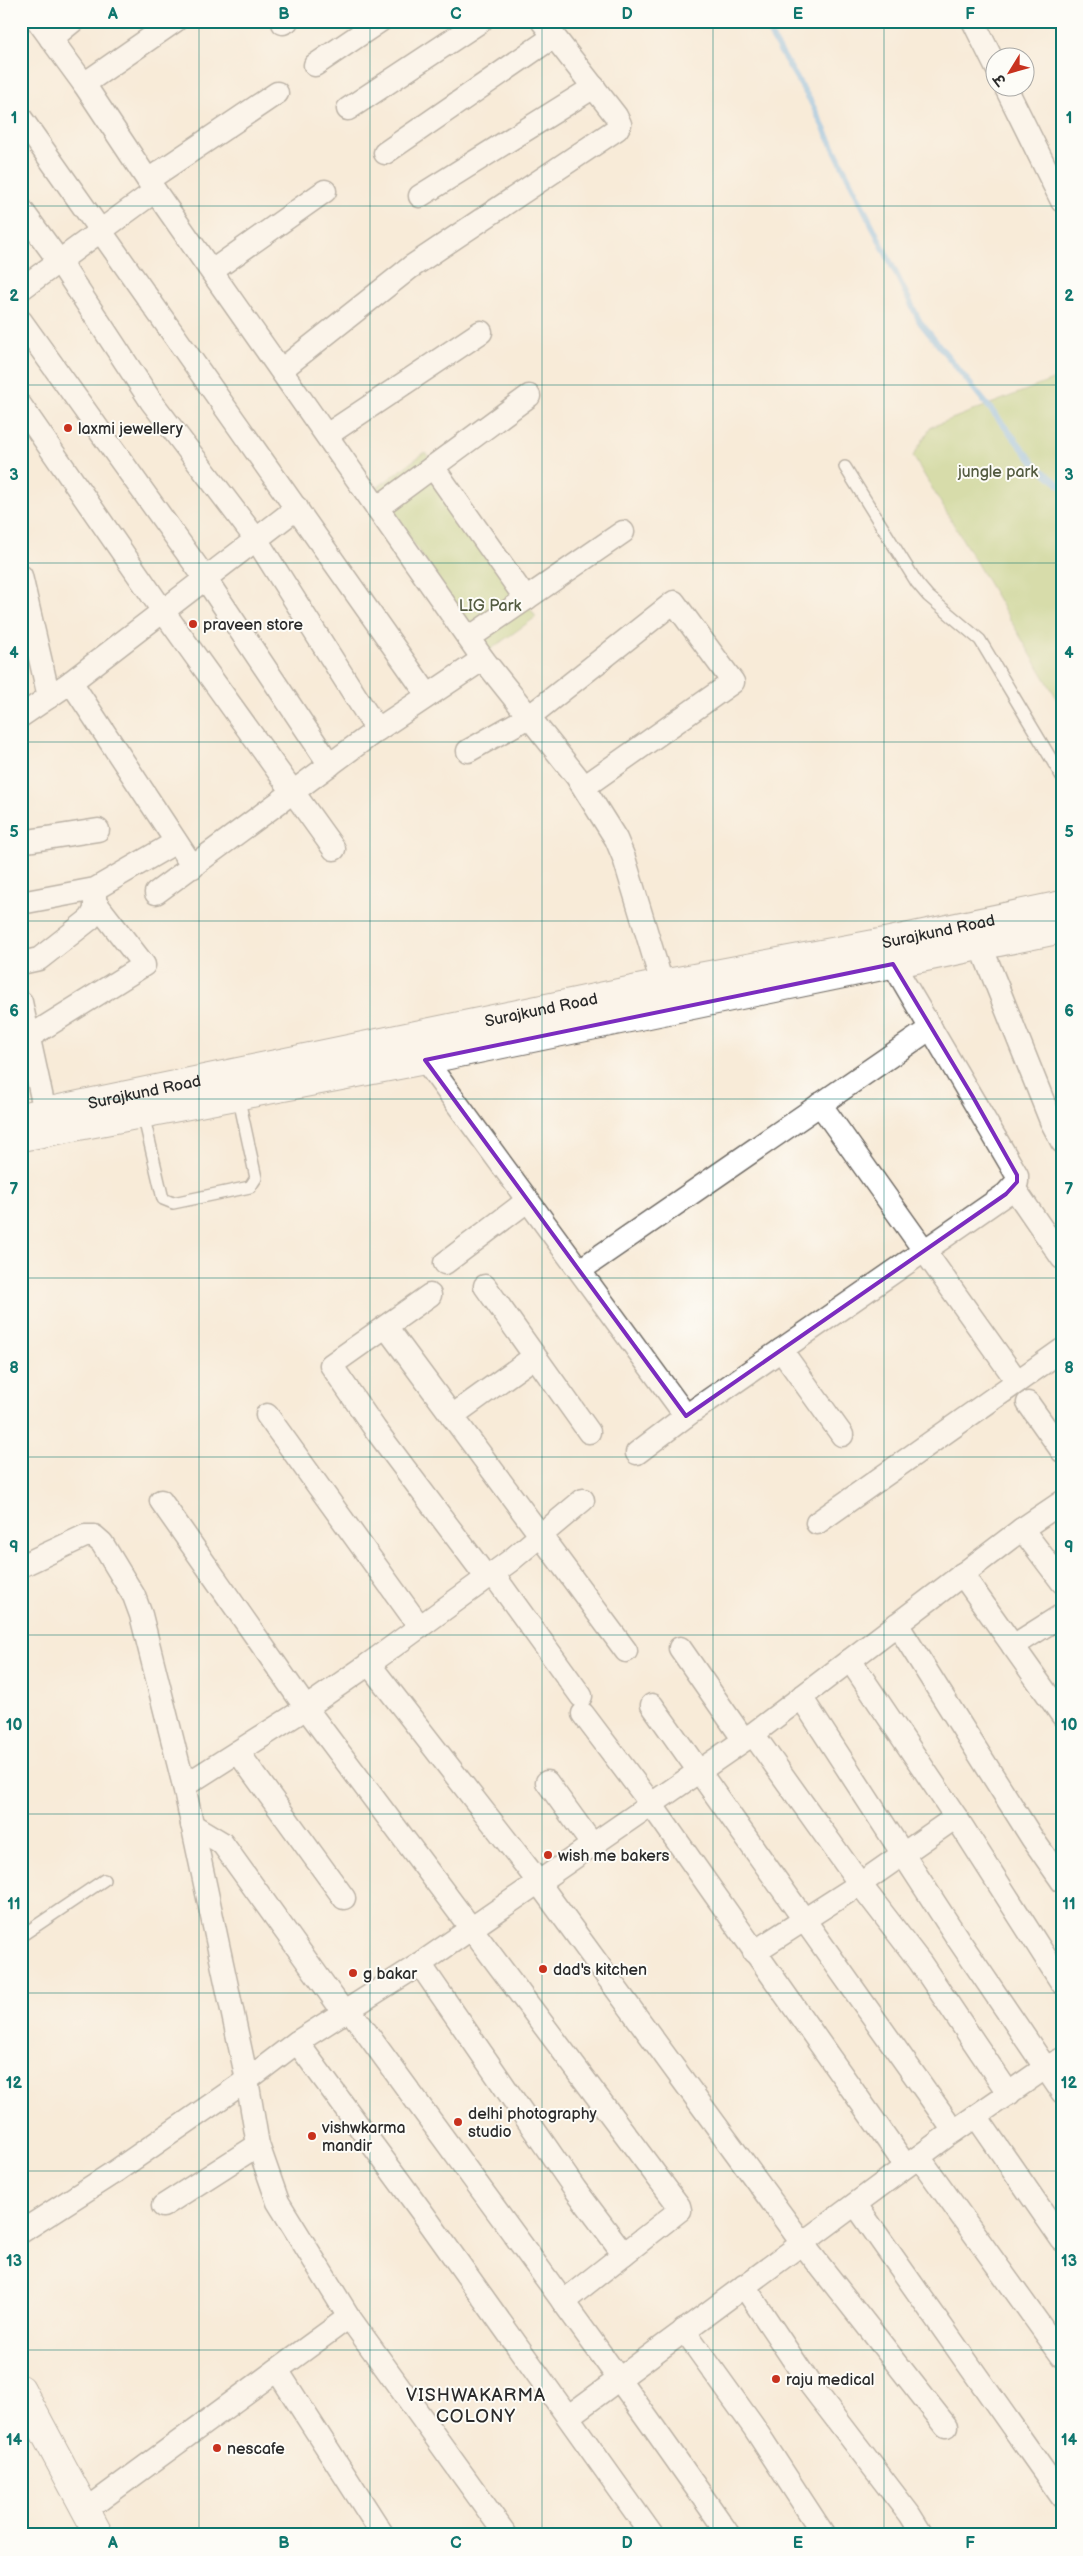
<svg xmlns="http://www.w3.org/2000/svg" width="1083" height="2556" font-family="'Balsamiq Sans','Playpen Sans Deva',sans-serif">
	<rect width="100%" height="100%" fill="#fdfcf7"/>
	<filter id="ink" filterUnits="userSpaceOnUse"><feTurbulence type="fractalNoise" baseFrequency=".02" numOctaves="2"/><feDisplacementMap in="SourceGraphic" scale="10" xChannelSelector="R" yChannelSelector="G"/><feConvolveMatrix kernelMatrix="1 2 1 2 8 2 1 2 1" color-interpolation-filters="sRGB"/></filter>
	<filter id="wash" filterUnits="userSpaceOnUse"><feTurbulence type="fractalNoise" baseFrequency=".0096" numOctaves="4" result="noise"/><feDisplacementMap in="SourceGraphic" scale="20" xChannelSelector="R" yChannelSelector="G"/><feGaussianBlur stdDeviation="1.12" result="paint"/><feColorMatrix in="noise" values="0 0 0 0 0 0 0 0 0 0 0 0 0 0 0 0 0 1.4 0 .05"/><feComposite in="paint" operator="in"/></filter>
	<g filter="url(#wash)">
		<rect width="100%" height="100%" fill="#f8ebd8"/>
		<g fill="#afcb72" stroke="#6d7b4e">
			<polygon points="1055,379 1062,387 1062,707 913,456 931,427"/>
			<polygon points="425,452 536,617 484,654 378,487"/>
		</g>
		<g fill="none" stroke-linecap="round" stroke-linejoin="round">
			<polyline stroke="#72b4e7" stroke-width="6" points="762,21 810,100 920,322 1035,464 1062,487"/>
		</g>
	</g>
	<g filter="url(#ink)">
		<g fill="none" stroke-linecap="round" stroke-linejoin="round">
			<g stroke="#736e68" stroke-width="14">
				<g id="service">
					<polyline points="845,467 917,583 928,596 980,640 1062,777"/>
					<polyline points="143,1114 163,1199 173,1203 250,1187 256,1178 238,1095"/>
					<polyline points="21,1936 104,1880"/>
				</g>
			</g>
			<g stroke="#736e68" stroke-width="25">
				<g id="minor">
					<polyline points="38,21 84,84 155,191 483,659 577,777 616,839 624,858 667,1000"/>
					<polyline points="973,21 996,67"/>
					<polyline points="283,23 287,21"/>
					<polyline points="51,39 73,21"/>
					<polyline points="315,65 380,21"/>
					<polyline points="84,84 175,21"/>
					<polyline points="1006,88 1062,201"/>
					<polyline points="348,109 481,21"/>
					<polyline points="21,118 427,694"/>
					<polyline points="385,153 553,37"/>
					<polyline points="148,180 277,93"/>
					<polyline points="420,196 594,87"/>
					<polyline points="21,209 59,261 151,401 256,539 377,730"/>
					<polyline points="212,271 325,191"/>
					<polyline points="21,289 155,191"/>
					<polyline points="21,321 205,578 330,765"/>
					<polyline points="281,370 411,267 617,129 620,124 616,116 542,21"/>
					<polyline points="21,406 163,611 334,849"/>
					<polyline points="327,435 481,332"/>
					<polyline points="433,467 526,599"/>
					<polyline points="377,508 529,396"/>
					<polyline points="21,576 49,697"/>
					<polyline points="469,638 623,532"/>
					<polyline points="71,682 193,867"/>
					<polyline points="21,716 71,682 297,508"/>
					<polyline points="468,751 530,716 674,602 733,682 584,787"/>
					<polyline points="21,842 98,830"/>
					<polyline points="156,893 377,730 483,659"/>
					<polyline points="21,903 95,889 176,842"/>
					<polyline points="981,946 1051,1121 1062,1142"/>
					<polyline points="21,963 39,959 90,919 95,910 95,892"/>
					<polyline points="21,1002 45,1112"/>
					<polyline points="21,1039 29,1037 144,965 95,902"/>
					<polyline points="425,1060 686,1416 1006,1194 1017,1182 1017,1175 893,964"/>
					<polyline points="820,1104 1017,1381"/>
					<polyline points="1014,1188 1062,1258"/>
					<polyline points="445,1263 527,1201"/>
					<polyline points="580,1270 931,1028"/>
					<polyline points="485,1286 589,1432"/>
					<polyline points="430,1295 331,1365 375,1429 487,1578"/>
					<polyline points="387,1328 626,1651"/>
					<polyline points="781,1350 842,1435"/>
					<polyline points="1028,1403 1062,1451"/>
					<polyline points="267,1415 420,1627"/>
					<polyline points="452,1416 534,1357"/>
					<polyline points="637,1453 686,1416"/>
					<polyline points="161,1501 306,1708 679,2206 680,2210 563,2302"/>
					<polyline points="817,1523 1062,1350"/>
					<polyline points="1022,1529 1062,1582"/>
					<polyline points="21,1566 85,1536 94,1536 102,1543 134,1596 141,1615 184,1786 247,2080 258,2145 278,2202 349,2317 506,2535"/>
					<polyline points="493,1574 581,1696"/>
					<polyline points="962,1574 1062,1715"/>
					<polyline points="897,1624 1032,1838 1062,1881"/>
					<polyline points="1013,1646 1062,1615"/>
					<polyline points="680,1648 744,1740"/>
					<polyline points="850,1660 956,1817 1062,1983"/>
					<polyline points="369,1664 530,1871 802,2243 946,2426"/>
					<polyline points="801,1697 958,1939 1062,2092"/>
					<polyline points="652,1705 954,2131"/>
					<polyline points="583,1714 651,1804 906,2166"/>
					<polyline points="753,1734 860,1884 920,1962 1009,2094"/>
					<polyline points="238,1752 344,1898"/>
					<polyline points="547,1782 592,1844"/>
					<polyline points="184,1786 297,1714 369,1664 510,1561 583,1500"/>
					<polyline points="192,1825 222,1843 345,2014"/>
					<polyline points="754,1952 860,1884 956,1817"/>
					<polyline points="420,1964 575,2189 624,2254"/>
					<path d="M350,2010C477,2185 606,2357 729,2535"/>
					<polyline points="297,2042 424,2215 652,2535"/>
					<polyline points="976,2116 1062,2240"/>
					<polyline points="919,2157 1062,2356"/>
					<polyline points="856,2205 1062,2497"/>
					<polyline points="163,2206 258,2145"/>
					<polyline points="21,2232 116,2171 247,2080 297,2042 420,1964 753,1734 1022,1529 1062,1502"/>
					<polyline points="744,2286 809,2383 909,2514 922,2535"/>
					<polyline points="684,2330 753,2426 824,2535"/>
					<polyline points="277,2370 383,2535"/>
					<polyline points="569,2416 947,2136 1045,2068 1062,2059"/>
					<polyline points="86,2510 349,2317"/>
				</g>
			</g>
			<g stroke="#736e68" stroke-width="30">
				<g id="secondary">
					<path id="s1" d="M21,1117L662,984L885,942L1062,905"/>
					<polyline points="21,1137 425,1060 1062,929"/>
				</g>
			</g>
			<g stroke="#736e68" stroke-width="30">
				<polyline id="primary" points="21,2389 99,2535"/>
			</g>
			<use href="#service" stroke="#fff" stroke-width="11"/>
			<use href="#minor" stroke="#fff" stroke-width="22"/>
			<use href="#secondary" stroke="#fff" stroke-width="28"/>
			<use href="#primary" stroke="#fff" stroke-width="28"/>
		</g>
	</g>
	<path d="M0 0H1083V2556H0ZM893,964L973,1097L1017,1175V1182L1006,1194L686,1416L425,1060Z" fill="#f8ebd8" fill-opacity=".55" fill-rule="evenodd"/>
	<path fill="none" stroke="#7b2cbf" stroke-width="4" stroke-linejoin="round" d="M893,964L973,1097L1017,1175V1182L1006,1194L686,1416L425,1060Z"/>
	<path fill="none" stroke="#0f766e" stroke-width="1" stroke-opacity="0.55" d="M199,21V2535M370,21V2535M542,21V2535M713,21V2535M884,21V2535M21,206H1062M21,385H1062M21,563H1062M21,742H1062M21,921H1062M21,1099H1062M21,1278H1062M21,1457H1062M21,1635H1062M21,1814H1062M21,1993H1062M21,2171H1062M21,2350H1062"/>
	<g fill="#c8321e" stroke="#fdfcf7" stroke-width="2">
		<circle cx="68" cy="428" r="5"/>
		<circle cx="193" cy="624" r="5"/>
		<circle cx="548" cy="1855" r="5"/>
		<circle cx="543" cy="1969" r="5"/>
		<circle cx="353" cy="1973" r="5"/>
		<circle cx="458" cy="2122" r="5"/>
		<circle cx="312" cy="2136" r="5"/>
		<circle cx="776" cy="2379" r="5"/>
		<circle cx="217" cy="2448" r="5"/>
	</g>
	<g text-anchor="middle" stroke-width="4" stroke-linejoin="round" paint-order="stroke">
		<g font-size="16" fill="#2b2b2b" stroke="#fdfcf7" text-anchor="start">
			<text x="78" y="434">laxmi jewellery</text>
			<text x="203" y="630">praveen store</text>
			<text x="558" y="1861">wish me bakers</text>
			<text x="553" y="1975">dad's kitchen</text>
			<text x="363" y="1979">g bakar</text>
			<text x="468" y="2119">delhi photography<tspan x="468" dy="18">studio</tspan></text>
			<text x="322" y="2133">vishwkarma<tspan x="322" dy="18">mandir</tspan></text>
			<text x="786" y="2385">raju medical</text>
			<text x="227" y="2454">nescafe</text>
		</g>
		<g font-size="16" fill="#535b40" stroke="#fdfcf7">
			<text x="998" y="477">jungle park</text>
			<text x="490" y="611">LIG Park</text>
		</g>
		<g font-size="16" fill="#2b2b2b" stroke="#fdfcf7">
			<text dy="6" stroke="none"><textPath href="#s1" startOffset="936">Surajkund Road</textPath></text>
			<text dy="6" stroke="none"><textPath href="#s1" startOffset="531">Surajkund Road</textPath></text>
			<text dy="6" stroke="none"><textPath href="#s1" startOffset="126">Surajkund Road</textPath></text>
		</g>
		<g font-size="18" letter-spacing="1" fill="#2b2b2b" stroke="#fdfcf7">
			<text x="476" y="2401">VISHWAKARMA<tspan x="476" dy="21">COLONY</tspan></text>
		</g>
	</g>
	<rect width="1083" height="2556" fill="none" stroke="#fdfcf7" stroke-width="55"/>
	<g transform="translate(1010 72) rotate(233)"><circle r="24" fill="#fdfcf7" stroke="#a9a8a5"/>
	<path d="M0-4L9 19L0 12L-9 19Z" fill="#c8321e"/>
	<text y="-8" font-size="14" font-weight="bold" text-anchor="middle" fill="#2b2b2b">उ</text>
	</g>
	<rect x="28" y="28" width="1028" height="2500" fill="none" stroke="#0f766e" stroke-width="2"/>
	<g font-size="16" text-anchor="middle" font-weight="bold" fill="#0f766e">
		<text x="113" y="19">A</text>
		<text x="284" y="19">B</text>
		<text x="456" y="19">C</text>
		<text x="627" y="19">D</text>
		<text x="798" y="19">E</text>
		<text x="970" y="19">F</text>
		<text x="14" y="123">1</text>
		<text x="1069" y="123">1</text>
		<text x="14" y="301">2</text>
		<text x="1069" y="301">2</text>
		<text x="14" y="480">3</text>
		<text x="1069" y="480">3</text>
		<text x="14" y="658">4</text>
		<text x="1069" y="658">4</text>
		<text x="14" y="837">5</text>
		<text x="1069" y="837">5</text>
		<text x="14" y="1016">6</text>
		<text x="1069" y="1016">6</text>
		<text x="14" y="1194">7</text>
		<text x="1069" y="1194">7</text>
		<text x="14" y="1373">8</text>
		<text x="1069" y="1373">8</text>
		<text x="14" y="1552">9</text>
		<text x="1069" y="1552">9</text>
		<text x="14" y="1730">10</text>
		<text x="1069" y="1730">10</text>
		<text x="14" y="1909">11</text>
		<text x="1069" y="1909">11</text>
		<text x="14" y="2088">12</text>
		<text x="1069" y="2088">12</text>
		<text x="14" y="2266">13</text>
		<text x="1069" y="2266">13</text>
		<text x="14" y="2445">14</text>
		<text x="1069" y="2445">14</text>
		<text x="113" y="2548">A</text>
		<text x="284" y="2548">B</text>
		<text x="456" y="2548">C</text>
		<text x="627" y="2548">D</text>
		<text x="798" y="2548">E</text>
		<text x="970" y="2548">F</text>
	</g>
</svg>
